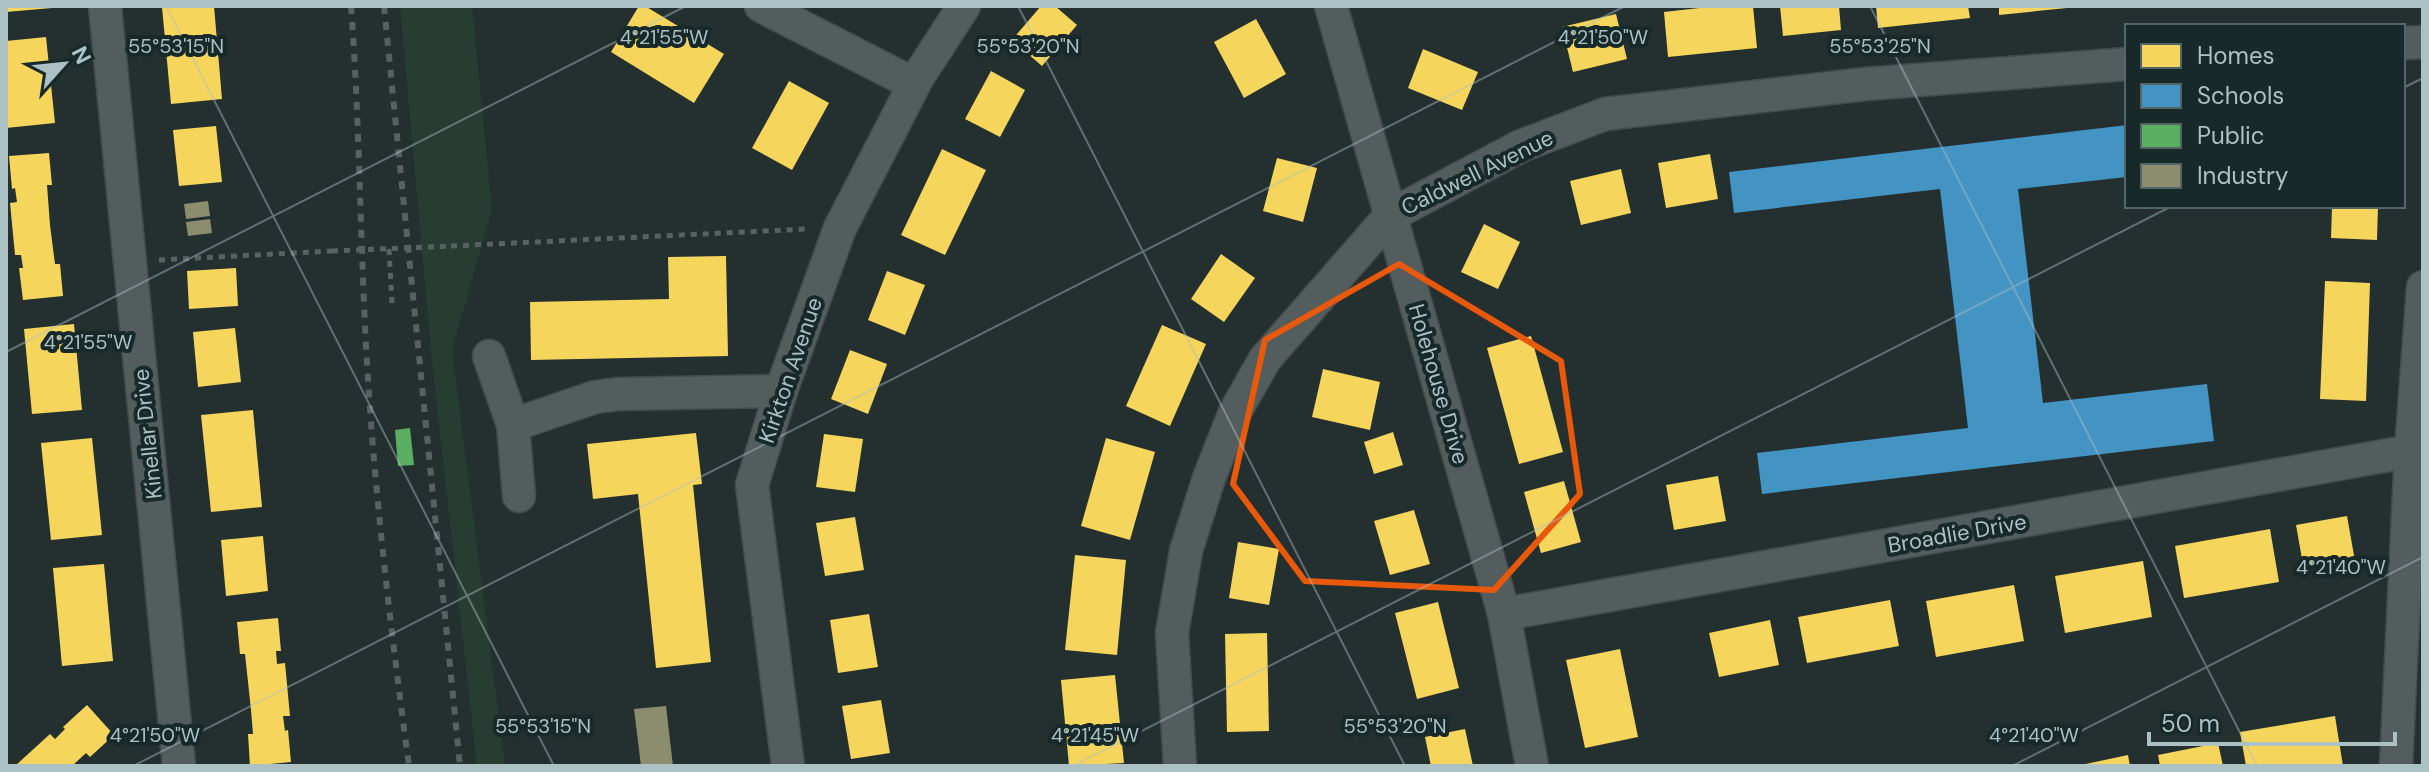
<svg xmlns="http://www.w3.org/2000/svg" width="2429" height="772" font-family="'DM Sans',sans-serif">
	<rect width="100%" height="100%" fill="#242f30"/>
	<polygon fill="#283d32" points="400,6 472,6 492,210 452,350 505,766 477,766 431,351"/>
	<g fill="#f6d55c">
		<polygon points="6,6 52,6 52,8 6,12"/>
		<polygon points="214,6 222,99 171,104 162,7"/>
		<polygon points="639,6 645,6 724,54 694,103 611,52"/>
		<polygon points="1041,6 1055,6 1077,25 1042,66 1012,40"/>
		<polygon points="1717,6 1753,6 1757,48 1668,57 1664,12"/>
		<polygon points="1780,6 1839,6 1841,30 1783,36"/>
		<polygon points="1876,6 1968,6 1970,18 1878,28"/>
		<polygon points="1999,6 2067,6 2067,8 1999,15"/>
		<polygon points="1616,14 1627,59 1573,72 1562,27"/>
		<polygon points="1256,19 1286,74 1244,98 1214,42"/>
		<polygon points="46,37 55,123 6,128 6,41"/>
		<polygon points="1423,49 1478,72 1462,110 1408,88"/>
		<polygon points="991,71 1025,90 1000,137 965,119"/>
		<polygon points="789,81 829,103 792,170 752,148"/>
		<polygon points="216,126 222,182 179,186 173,130"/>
		<polygon points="942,149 986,170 945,255 901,235"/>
		<polygon points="49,153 52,185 47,185 50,225 55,264 60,264 63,296 23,300 19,268 23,268 21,255 15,255 10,203 17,202 15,188 12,189 9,156"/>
		<polygon points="1710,154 1718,199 1666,208 1658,163"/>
		<polygon points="1277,158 1317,168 1303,222 1263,211"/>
		<polygon points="1621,169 1631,213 1581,225 1570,181"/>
		<polygon points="2332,206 2378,206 2377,240 2331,238"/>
		<polygon points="1484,224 1520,242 1498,289 1461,272"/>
		<polygon points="1221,254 1255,278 1224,322 1191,299"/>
		<polygon points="726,256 728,356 531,360 530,302 669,299 668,257"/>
		<polygon points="236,268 238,306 189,309 187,271"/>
		<polygon points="887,271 925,285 905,335 868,320"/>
		<polygon points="2325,281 2370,283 2366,401 2320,399"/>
		<polygon points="74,324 82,410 32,414 24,329"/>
		<polygon points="1162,325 1206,344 1170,426 1126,406"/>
		<polygon points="235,328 241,382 198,387 193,332"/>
		<polygon points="1531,336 1563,452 1519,464 1487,348"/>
		<polygon points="850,350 887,364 868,414 831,399"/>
		<polygon points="1323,369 1380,382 1370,430 1312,417"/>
		<polygon points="253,410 262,507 211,512 201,415"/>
		<polygon points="1393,432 1403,465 1374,474 1364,442"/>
		<polygon points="696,433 702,484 693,485 711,662 656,668 638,494 593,499 587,444"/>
		<polygon points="824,434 863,439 855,492 816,487"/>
		<polygon points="92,438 102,535 51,540 41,443"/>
		<polygon points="1106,438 1155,452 1130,540 1081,526"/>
		<polygon points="1718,476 1726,521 1674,530 1666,485"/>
		<polygon points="1564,481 1581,542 1541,553 1524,492"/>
		<polygon points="1414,510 1430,564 1390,575 1374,521"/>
		<polygon points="2347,516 2355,561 2304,570 2296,525"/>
		<polygon points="855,517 864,570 825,576 816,523"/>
		<polygon points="2270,529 2279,582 2184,598 2175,546"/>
		<polygon points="263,536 268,591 226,596 221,540"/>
		<polygon points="1238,542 1279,549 1269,605 1229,598"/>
		<polygon points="1075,555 1126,560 1117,655 1065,650"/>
		<polygon points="2143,561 2152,617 2065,633 2055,576"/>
		<polygon points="104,564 113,661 62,666 53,568"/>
		<polygon points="2014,585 2024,641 1936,657 1926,601"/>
		<polygon points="1890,600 1899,646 1807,663 1798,617"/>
		<polygon points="1438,602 1459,688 1417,699 1395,613"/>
		<polygon points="869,614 878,667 838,673 830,620"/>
		<polygon points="278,618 281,651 276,651 277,664 285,663 290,716 283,716 285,731 288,730 291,762 250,766 248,734 253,734 251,710 245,654 240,654 237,622"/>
		<polygon points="1770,620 1779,665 1719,677 1709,633"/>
		<polygon points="1267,633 1269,731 1227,732 1225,634"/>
		<polygon points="1620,649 1638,737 1585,748 1566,660"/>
		<polygon points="1115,675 1124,763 1069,766 1061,680"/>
		<polygon points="881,700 890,753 851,759 842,706"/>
		<polygon points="87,705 114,735 90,757 86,753 72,766 15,766 50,734 55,739 65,729 63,727"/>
		<polygon points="2335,716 2343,766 2246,766 2240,732"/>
		<polygon points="1465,729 1473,766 1431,766 1425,737"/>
		<polygon points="2218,743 2223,766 2160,766 2158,755"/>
		<polygon points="2128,755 2130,766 2081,766 2081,765"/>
	</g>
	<polygon fill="#4393c3" points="2127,125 2127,177 2018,189 2043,403 2207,384 2214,441 1762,494 1757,453 1968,428 1940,189 1734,213 1729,172"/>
	<polygon fill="#5aae61" points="410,428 414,465 398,466 395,430"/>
	<g fill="#8c8c6e">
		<polygon points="208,201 210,216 186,219 184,204"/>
		<polygon points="210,219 212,233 188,236 186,222"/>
		<polygon points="666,706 673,766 641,766 634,709"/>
	</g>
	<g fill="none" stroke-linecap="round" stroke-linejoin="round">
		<g stroke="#424a4b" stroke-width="35">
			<g id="minor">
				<polyline points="105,6 179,766"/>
				<polyline points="761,6 914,84"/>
				<polyline points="1331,6 1504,614 1532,766"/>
				<polyline points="2403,43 2423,42"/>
				<polyline points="489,356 513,425 519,496"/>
				<polyline points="513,425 595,397 619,394 781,391"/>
				<polyline points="1504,614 2411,451"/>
				<polyline points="788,766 752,485 781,391 840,228 918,77 964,6"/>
				<polyline points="1180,766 1172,633 1186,551 1209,478 1235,412 1265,359 1391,215 1521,146 1605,114 1866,84 2127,64"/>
				<polyline points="2396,766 2411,451 2423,287"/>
			</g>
		</g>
		<g stroke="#586262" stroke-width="5" stroke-dasharray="6 6" stroke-linecap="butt">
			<polyline points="451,246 807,229"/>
			<polyline points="389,249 392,303"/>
			<polyline points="159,260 332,251"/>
		</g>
		<use href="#minor" stroke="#535d5e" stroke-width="32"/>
		<g stroke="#576162" stroke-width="6" stroke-dasharray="8 8" stroke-linecap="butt">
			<path d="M351,6C360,125 360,244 367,363C375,498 391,632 409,766"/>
			<polyline points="384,6 460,766"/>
		</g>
		<polyline stroke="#586262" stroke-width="5" stroke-dasharray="6 6" stroke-linecap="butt" points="332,251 451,246"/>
	</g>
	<path fill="none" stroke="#e8590c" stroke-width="6" stroke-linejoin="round" d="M1399,264L1561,361L1580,494L1494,590L1305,581L1233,484L1265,340Z"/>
	<path fill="none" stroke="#acc1c3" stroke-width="2" stroke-opacity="0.45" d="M166,6L554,766M1018,6L1405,766M1870,6L2257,766M2403,88L2423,78M6,352L686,6M133,766L1625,6M1073,766L2172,206M2012,766L2423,557"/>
	<g text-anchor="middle" stroke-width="8" stroke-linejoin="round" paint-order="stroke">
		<g font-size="22" fill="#acc1c3" stroke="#182929">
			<text transform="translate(1477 172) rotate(-26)" y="8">Caldwell Avenue</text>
			<text transform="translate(790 370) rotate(-71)" y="8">Kirkton Avenue</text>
			<text transform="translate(1439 384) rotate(74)" y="8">Holehouse Drive</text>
			<text transform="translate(147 434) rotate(-96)" y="8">Kinellar Drive</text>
			<text transform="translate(1957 533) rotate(-10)" y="8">Broadlie Drive</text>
		</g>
	</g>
	<g font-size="20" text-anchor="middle" fill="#acc1c3" stroke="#182929" stroke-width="8" stroke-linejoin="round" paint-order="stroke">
		<text x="664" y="44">4°21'55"W</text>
		<text x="1603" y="44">4°21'50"W</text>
		<text x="176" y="53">55°53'15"N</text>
		<text x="1028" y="53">55°53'20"N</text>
		<text x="1880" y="53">55°53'25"N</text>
		<text x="88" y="349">4°21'55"W</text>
		<text x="2341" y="574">4°21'40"W</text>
		<text x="543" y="733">55°53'15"N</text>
		<text x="1395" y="733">55°53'20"N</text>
		<text x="155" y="742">4°21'50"W</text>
		<text x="1095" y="742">4°21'45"W</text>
		<text x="2034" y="742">4°21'40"W</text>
	</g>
	<rect width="2429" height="772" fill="none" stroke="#acc1c3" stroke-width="16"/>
	<rect x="2125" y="24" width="280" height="184" fill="#182929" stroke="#536667" stroke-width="2"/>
	<rect x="2141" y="44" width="40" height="24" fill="#f6d55c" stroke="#536667" stroke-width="2"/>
	<text x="2197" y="64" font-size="24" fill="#acc1c3">Homes</text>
	<rect x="2141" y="84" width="40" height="24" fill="#4393c3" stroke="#536667" stroke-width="2"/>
	<text x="2197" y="104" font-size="24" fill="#acc1c3">Schools</text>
	<rect x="2141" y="124" width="40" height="24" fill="#5aae61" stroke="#536667" stroke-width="2"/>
	<text x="2197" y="144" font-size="24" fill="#acc1c3">Public</text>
	<rect x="2141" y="164" width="40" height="24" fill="#8c8c6e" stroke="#536667" stroke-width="2"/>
	<text x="2197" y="184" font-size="24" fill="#acc1c3">Industry</text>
	<g transform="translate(64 64) rotate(63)" stroke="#182929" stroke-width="6" paint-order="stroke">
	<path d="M0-6L14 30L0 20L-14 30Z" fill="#acc1c3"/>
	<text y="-12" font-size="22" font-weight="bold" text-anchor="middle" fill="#acc1c3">N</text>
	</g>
	<path d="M2149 732v12h246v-12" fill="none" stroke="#acc1c3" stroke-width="4"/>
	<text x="2161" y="732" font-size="24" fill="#acc1c3" stroke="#182929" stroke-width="6" paint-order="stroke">50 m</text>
</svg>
